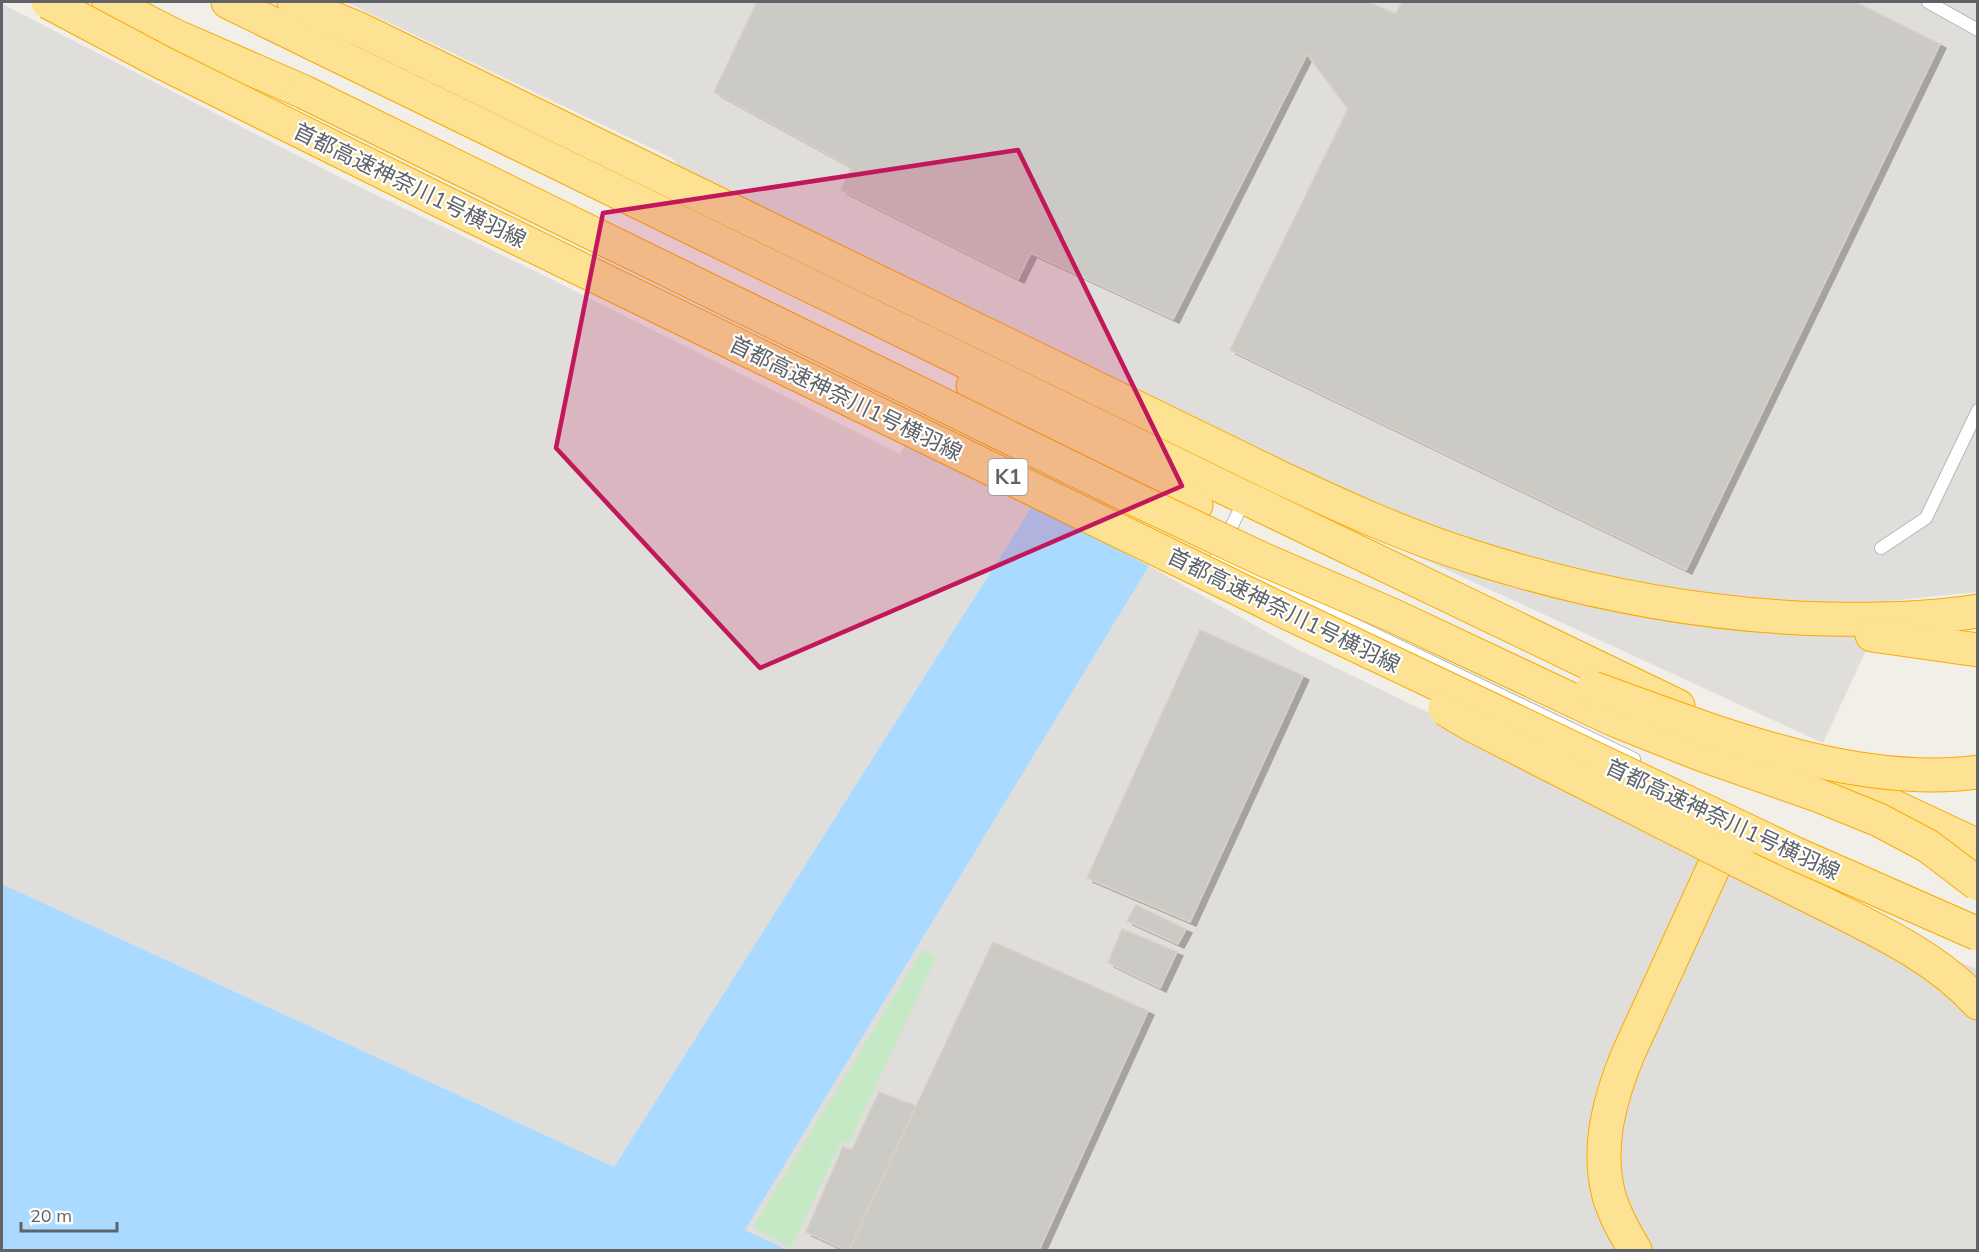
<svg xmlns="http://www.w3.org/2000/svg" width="1979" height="1252" font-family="Mulish,'Noto Sans JP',sans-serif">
	<defs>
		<filter id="shadow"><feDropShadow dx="6" dy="4" stdDeviation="0" flood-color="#0004"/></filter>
	</defs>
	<rect width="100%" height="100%" fill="#f1efe8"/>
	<g fill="#e0deda">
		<polygon points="346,2 1977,2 1977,592 1889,601 1823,743 1419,557 1087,393 728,220 672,158"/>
		<polygon points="2,4 347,181 527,267 900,454 905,445 1033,505 614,1167 2,884"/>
		<polygon points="1149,566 1295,648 1866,924 1977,969 1977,1250 788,1250 745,1230"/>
	</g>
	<polygon fill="#c5e8c5" points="923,949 936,958 849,1143 841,1142 791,1248 753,1227"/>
	<polygon fill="#aadaff" points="1033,505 1149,566 745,1230 788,1250 2,1250 2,884 614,1167"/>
	<g fill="#cccac5" stroke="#d6d1c6" stroke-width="1.5" filter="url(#shadow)">
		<polygon points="757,2 1368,2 1396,14 1402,2 1855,2 1940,44 1686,570 1230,350 1348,109 1307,54 1173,319 1031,253 1018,279 841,190 851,167 714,92"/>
		<polygon points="1200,630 1303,676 1190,922 1087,878"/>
		<polygon points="1136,905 1186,929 1178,944 1127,921"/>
		<polygon points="1122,929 1177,952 1160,988 1108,963"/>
		<polygon points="993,942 1148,1011 1039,1250 849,1250"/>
		<polygon points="879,1092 916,1106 849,1250 845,1250 806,1232 843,1147 852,1150"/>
	</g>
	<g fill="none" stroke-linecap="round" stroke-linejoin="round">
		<g stroke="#b5b8bc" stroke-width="14">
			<g id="service">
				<polyline points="1928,2 1978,30"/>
				<polyline points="1247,505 1243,503 1216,558 1634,759"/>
				<polyline points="1881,548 1926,518 1978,410"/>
			</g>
		</g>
		<g stroke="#f9ab00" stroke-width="35">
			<g id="motorway">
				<polyline points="109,2 175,36 304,92"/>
				<polyline points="228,2 1233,492 1678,706"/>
				<path d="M294,2L359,29L1283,479C1343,507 1404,535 1467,555C1584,593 1705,616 1828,619C1878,620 1928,619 1978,611"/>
				<polyline points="973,386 1089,453 1196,505"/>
				<polyline points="1872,635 1978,650"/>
				<polyline points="1801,763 1978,846"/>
				<path d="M1739,861C1771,877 1804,894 1837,910C1887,935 1940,961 1978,1003"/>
				<path d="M1635,1250C1625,1233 1615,1216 1609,1196C1596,1147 1610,1097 1629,1052L1733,825"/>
			</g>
		</g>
		<use href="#service" stroke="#fff" stroke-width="12"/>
		<use href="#motorway" stroke="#fde293" stroke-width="33"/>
		<g stroke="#f9ab00" stroke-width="35" stroke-linecap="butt">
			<g id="motorway-bridge">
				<polyline points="48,2 161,62 451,206 1292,615 1794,853 1978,934"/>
				<polyline points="304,92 1139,501 1262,559 1392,615 1617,721 1700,754 1820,796 1879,820 1928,846 1978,884"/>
				<path d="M1593,688C1709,730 1853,789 1978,772"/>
				<polyline points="1445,709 1472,725 1739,861"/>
			</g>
		</g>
		<use href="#motorway-bridge" stroke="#fde293" stroke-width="33"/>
	</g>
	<path fill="#c2185b" fill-opacity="0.2" stroke="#c2185b" stroke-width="4.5" stroke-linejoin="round" d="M1018,150L1182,486L760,668L556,448L603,213Z"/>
	<g text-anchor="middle" stroke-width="4.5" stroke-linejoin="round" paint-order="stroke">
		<rect fill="#fff" stroke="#8f9295" stroke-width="1.5" x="988.5" y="459" width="39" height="36" rx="4.5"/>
		<g font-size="21" font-weight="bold" fill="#5f6368">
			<text x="1008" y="484">K1</text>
		</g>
		<g font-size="22" fill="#5f6368" stroke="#fff">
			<text transform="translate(410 185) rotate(26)" y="8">首都高速神奈川1号横羽線</text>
			<text transform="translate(846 398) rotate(26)" y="8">首都高速神奈川1号横羽線</text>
			<text transform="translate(1284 610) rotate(26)" y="8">首都高速神奈川1号横羽線</text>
			<text transform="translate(1723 819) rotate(25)" y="8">首都高速神奈川1号横羽線</text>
		</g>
	</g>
	<rect width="1979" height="1252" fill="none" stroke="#5f6368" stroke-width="6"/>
	<path d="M21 1222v9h96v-9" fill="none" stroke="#5f6368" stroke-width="3"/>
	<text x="30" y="1222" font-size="18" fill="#5f6368" stroke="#ffffff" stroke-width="4.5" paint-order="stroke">20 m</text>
</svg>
